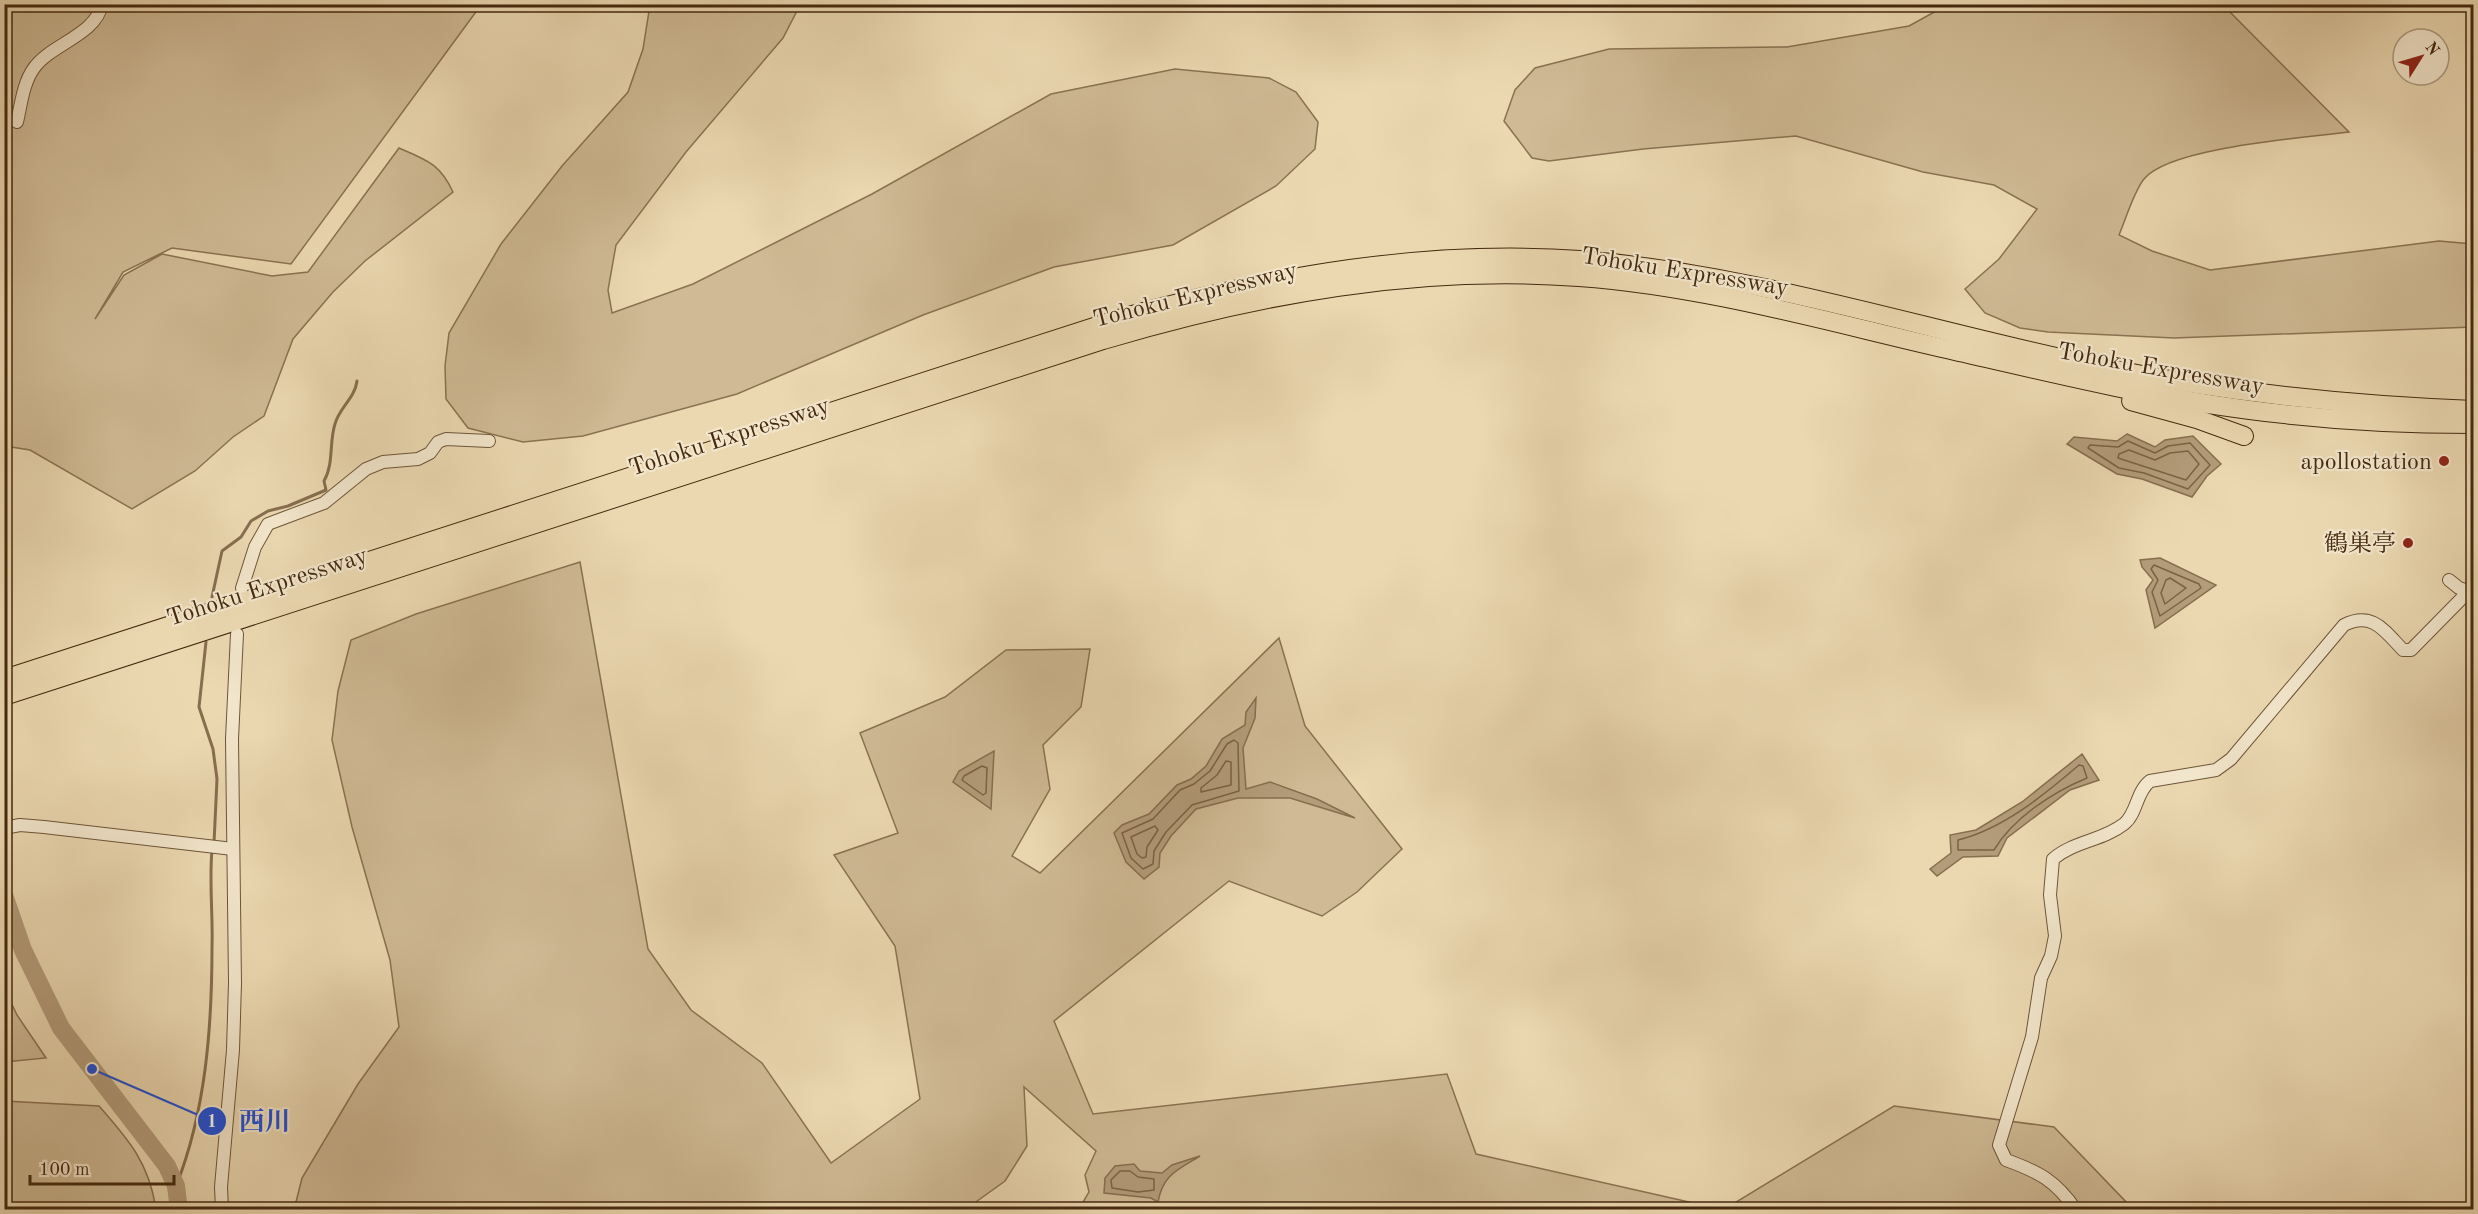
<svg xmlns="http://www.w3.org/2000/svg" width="2478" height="1214" font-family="'Old Standard TT','Noto Serif JP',serif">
	<rect width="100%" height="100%" fill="#ebd8b1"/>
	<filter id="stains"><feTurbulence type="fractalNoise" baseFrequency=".00333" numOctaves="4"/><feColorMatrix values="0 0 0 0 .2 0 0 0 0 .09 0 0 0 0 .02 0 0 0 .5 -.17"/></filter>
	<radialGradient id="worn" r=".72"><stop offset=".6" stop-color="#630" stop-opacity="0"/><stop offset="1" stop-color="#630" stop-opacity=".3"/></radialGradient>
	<g fill="#cfba95" stroke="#8a7252" stroke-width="1.5">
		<path d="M4,5H481L291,264L172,248L123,272L95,319L124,275L162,254L272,276L308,272L399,148C427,160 440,164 453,192L365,261L333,292L293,339L264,416L233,437L195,471L132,509L30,450L5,446Z"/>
		<polygon points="650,5 800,5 783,38 686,152 616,245 608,290 612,313 693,284 872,194 1051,94 1175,69 1269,78 1296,92 1318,122 1315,149 1276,186 1173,245 1054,267 923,315 737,394 583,436 523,442 468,428 446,399 445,366 449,333 501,244 562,166 628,92 643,49"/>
		<path d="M1947,5H2223L2349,132C2305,138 2170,147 2144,179C2134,191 2125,221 2119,235L2152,251L2210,270L2439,241L2473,244V327L2174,338L2048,332L2020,328L1985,313L1965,289L1999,259L2037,209L1994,185L1923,172L1796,136L1643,149L1549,161L1532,158L1504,121L1515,90L1535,68L1609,49L1787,47L1909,26Z"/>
		<polygon points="580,562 648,949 691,1010 762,1063 831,1163 920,1099 895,946 834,855 898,833 860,733 945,697 1006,650 1090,649 1081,707 1043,745 1050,789 1012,856 1040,873 1279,638 1305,726 1402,849 1357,892 1322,916 1229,881 1054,1021 1093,1114 1447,1074 1476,1154 1720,1209 1079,1209 1089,1192 1085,1175 1096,1151 1024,1087 1027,1146 1005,1181 966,1209 294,1210 302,1178 358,1084 399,1027 390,960 352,827 332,740 338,691 351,640 416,614"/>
		<polygon points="4,988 17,1015 46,1058 5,1062"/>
		<path d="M4,1101L99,1106C129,1140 149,1163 156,1209H5Z"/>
		<polygon points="1894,1106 2054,1127 2129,1205 2130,1209 1723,1210"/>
	</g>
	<g fill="#b39c7a" stroke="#876e4f" stroke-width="1.5">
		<polygon points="2127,434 2155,447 2165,440 2193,436 2221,464 2207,476 2192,497 2142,479 2117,474 2067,444 2074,437 2117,441"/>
		<polygon points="2160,558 2216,585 2155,628 2146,590 2153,580 2142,567 2140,560"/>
		<polygon points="1256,698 1255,718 1243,748 1246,789 1270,782 1317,799 1355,818 1290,798 1238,798 1196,809 1171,836 1160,853 1159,867 1144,879 1126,862 1114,833 1122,825 1149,814 1177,785 1191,779 1206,766 1222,739 1245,725 1246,712"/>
		<polygon points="994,751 991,809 953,782 959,771"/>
		<polygon points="2082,754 2099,780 2070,790 2007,838 1998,856 1963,857 1937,876 1930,869 1951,853 1950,835 1976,830 2022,802"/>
		<path d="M1200,1156C1178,1170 1163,1174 1158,1202L1151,1198L1104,1193L1105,1178L1115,1166L1134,1164L1140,1171L1162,1173L1172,1165Z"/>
	</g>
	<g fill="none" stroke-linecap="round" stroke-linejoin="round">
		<g stroke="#7c6244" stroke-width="1.5">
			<polygon points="2128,441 2155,453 2168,446 2190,443 2210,465 2188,489 2144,473 2119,468 2088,448 2090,445 2118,447"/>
			<polygon points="2129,450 2155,460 2170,453 2188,451 2199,464 2186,480 2118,458 2119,454"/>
			<polygon points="2154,565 2199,584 2201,588 2160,616 2152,592 2158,580 2151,569"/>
			<polygon points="2170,578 2186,588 2165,604 2161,593 2166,580"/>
			<polygon points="1234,740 1238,743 1239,791 1192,805 1166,832 1154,851 1153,864 1143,869 1131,858 1122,833 1153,819 1180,790 1194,784 1210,771 1227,744"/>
			<polygon points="1226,761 1231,762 1231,785 1201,792 1201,788 1217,775"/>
			<path d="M2079,765L2083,766L2087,778C2053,792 2013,818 1994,850H1958V840C2003,829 2044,795 2079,765Z"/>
			<polygon points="982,766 987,768 986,793 983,795 962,780 964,776"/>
			<polygon points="1155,826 1158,830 1147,847 1146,857 1142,858 1137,854 1131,837"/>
			<polygon points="1120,1171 1130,1171 1138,1177 1154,1179 1154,1190 1138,1192 1112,1188 1111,1180"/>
		</g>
		<g stroke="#876e4f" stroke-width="3">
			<path d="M212,597L222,551L241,537L251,521L268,511L288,506L326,490L324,481C334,464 329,442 335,424C339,408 355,398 357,381"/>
			<polyline points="206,642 199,707 213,749 217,779 214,843"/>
			<path d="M176,1186C206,1111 212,1026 212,946C213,914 209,881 212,850"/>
		</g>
		<polyline stroke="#b39c7a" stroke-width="18" points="4,895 23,950 61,1028 167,1166 176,1186 179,1210"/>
		<g stroke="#6e5538" stroke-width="14">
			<g id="minor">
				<path d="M17,122C21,105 23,83 34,68C51,44 96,35 102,4"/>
				<polyline points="2449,580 2459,588 2474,593"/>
				<polyline points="242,588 255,547 268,524 324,503 366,469 383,462 418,459 430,453 438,442 446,439 489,441"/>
				<polyline points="4,828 20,825 44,827 233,849"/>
				<polyline points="222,1210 221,1187 233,1050 235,983 232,739 237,634"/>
				<path d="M2076,1210C2055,1180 2039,1172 2006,1160L1999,1145L2032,1037L2041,978L2051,956L2055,936L2050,895L2053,859C2074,841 2102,841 2124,824C2137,814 2136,792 2150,781L2216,770L2231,759L2344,625C2372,611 2384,630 2403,650H2411L2468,592"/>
			</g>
		</g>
		<g stroke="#45290f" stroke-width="20">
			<g id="highway">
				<polyline points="2131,401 2197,419 2244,436"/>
				<path d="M4,679L1125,317C1274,276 1425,249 1580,260C1754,274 1921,329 2092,365C2218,392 2345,405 2474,410"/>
				<path d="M4,696L1103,340C1258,294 1417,265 1579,277C1703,286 1821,320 1942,348C2044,371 2147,397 2250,410C2325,420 2399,424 2474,424"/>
			</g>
		</g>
		<use href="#minor" stroke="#f2e6cc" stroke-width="12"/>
		<use href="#highway" stroke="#ebd8b1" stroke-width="18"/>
	</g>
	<g fill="#8f2418" stroke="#f2e6cc" stroke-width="2">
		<circle cx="2444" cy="461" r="6"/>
		<circle cx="2408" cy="543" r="6"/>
	</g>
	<g text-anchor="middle" stroke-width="4.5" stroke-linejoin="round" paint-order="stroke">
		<g font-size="24" fill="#45290f" stroke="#f2e6cc">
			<text transform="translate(1685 271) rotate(9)" y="8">Tohoku Expressway</text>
			<text transform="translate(1195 294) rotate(-14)" y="8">Tohoku Expressway</text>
			<text transform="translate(2161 368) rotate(10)" y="8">Tohoku Expressway</text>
			<text transform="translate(729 436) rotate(-18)" y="8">Tohoku Expressway</text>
			<text transform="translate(267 586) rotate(-18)" y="8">Tohoku Expressway</text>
		</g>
		<g font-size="24" fill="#45290f" stroke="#f2e6cc" text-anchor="end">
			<text x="2432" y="469">apollostation</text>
			<text x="2396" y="551">鶴巣亭</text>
		</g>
	</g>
	<path fill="none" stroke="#1d4ed8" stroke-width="2" d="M92 1069L212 1121"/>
	<g fill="#1d4ed8" stroke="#f2e6cc" stroke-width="2">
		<circle cx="92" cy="1069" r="6"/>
		<circle cx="212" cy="1121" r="15"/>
	</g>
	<g font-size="18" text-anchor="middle" font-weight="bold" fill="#fff">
		<text x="212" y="1127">1</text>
	</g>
	<g font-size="26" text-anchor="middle" font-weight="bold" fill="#1d4ed8" stroke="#f2e6cc" stroke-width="4.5" stroke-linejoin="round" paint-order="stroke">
		<text x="265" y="1130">西川</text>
	</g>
	<rect width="2478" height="1214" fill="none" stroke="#ebd8b1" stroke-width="24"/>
	<rect x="6" y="6" width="2466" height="1202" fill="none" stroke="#45290f" stroke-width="3"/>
	<rect x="12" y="12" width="2454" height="1190" fill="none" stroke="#45290f" stroke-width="1.5"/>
	<g transform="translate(2421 57) rotate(53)"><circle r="28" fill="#f2e6cc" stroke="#ad9a80" stroke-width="1.5"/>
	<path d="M0-4.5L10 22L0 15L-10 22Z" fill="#8f2418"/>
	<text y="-9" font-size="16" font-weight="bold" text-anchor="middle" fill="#45290f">N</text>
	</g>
	<path d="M30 1175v9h144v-9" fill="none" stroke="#45290f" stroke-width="3"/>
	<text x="39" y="1175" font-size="18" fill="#45290f" stroke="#f2e6cc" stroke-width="4.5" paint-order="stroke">100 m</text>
	<rect width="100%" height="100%" filter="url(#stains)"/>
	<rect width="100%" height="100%" fill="url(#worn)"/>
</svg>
